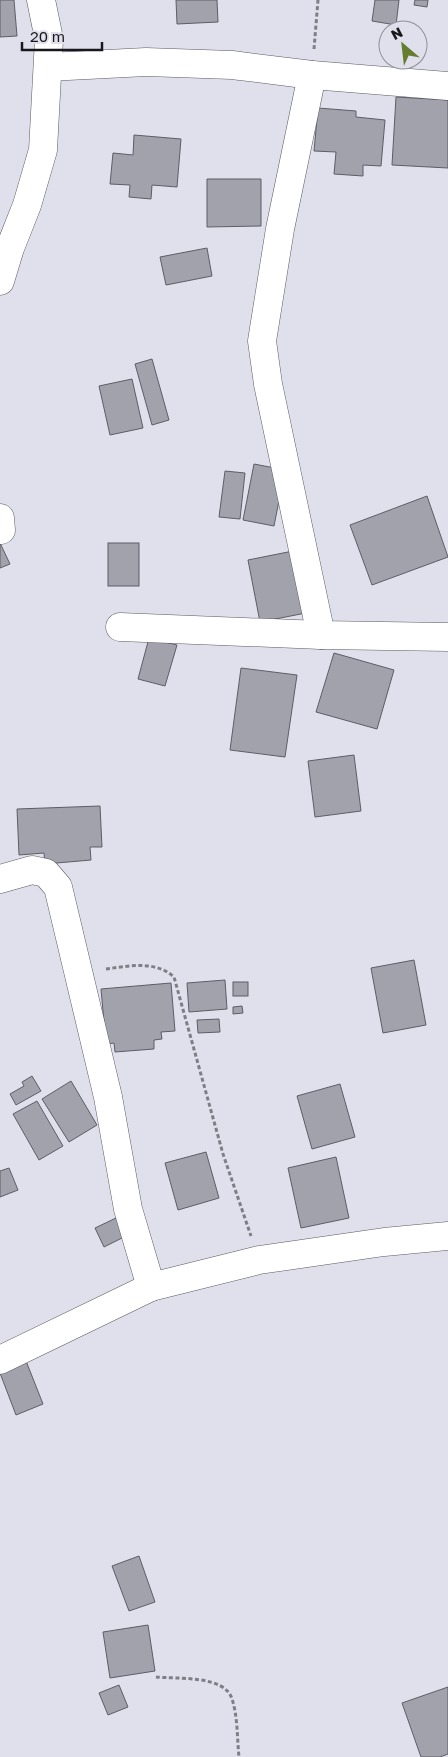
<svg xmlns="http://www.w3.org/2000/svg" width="448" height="1757" font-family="'Golos Text',sans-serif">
	<rect width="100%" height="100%" fill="#e0e0ec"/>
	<g fill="#a2a2ad" stroke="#5d5d67">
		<polygon points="0,0 14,0 17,36 0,37"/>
		<polygon points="176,0 217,0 218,22 177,24"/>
		<polygon points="375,0 399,0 396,25 372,21"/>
		<polygon points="415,0 428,0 427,7 414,5"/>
		<polygon points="396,97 448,100 448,168 392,165"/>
		<polygon points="318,108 356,111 356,117 385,120 381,166 363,165 363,176 334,174 336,152 314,151"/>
		<polygon points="134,135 181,139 177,187 152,185 151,199 129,197 130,185 110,184 113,153 133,155"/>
		<polygon points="207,179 261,179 261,226 207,227"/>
		<polygon points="207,248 212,276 166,285 160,257"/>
		<polygon points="152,359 169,420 152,425 135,364"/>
		<polygon points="132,379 143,428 110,435 99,386"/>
		<polygon points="254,464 285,470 274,526 243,520"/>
		<polygon points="225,471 245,473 240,519 219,517"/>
		<polygon points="427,496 448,557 372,585 350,525"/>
		<polygon points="0,543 10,564 0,568"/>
		<rect x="108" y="543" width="31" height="43"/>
		<polygon points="298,550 311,612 260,622 248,560"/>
		<polygon points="149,638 177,645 165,686 138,679"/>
		<polygon points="334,653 394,670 377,729 316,712"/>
		<polygon points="241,668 297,675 285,757 230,750"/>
		<polygon points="354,755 361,811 315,817 308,761"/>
		<polygon points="100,806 102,847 90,847 91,860 45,864 44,853 19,855 17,809"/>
		<polygon points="414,960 426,1025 383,1033 371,968"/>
		<polygon points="225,980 227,1009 189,1012 187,983"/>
		<rect x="233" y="982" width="15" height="14"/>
		<polygon points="171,983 175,1031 161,1032 162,1039 154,1040 154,1049 115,1052 114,1043 106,1044 101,989"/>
		<polygon points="242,1006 243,1013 233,1014 233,1007"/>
		<polygon points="219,1019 220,1032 198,1033 197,1020"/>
		<polygon points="32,1076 41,1091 16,1105 10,1094 24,1086 22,1082"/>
		<polygon points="71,1081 97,1125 69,1142 42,1099"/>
		<polygon points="340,1084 355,1137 312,1149 297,1096"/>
		<polygon points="37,1101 63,1146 39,1160 13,1114"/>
		<polygon points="206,1152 219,1198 178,1210 165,1163"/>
		<polygon points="336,1157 349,1218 301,1228 288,1168"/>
		<polygon points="9,1168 18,1190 0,1197 0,1171"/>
		<polygon points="116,1218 126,1236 104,1247 95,1228"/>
		<polygon points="26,1361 43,1404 16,1415 0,1373"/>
		<polygon points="139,1556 155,1602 129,1611 112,1566"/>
		<polygon points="148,1625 155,1671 110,1678 103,1632"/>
		<polygon points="119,1685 128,1707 108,1715 99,1693"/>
		<polygon points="448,1687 448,1754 440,1757 421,1757 402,1703"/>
	</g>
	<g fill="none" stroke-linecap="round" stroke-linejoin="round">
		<g stroke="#595a63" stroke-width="29">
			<g id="minor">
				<polyline points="48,67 146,62 232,65 312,75 448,86"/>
				<polyline points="312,75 280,229 262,341 268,384 321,635"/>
				<polyline points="0,281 10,248 27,205 43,150 49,39 41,0"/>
				<polyline points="0,518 1,530"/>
				<polyline points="120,627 321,635 448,637"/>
				<polyline points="0,879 32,870 46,873 58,887 108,1097 128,1209 151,1287"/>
				<polyline points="0,1360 151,1287 259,1260 384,1242 448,1236"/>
			</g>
		</g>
		<g stroke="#7e7e87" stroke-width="3" stroke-dasharray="4 2.5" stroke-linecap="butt">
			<polyline points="314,49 318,0"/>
			<path d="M106,969C129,966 155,960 174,977L223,1154L251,1236"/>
			<path d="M156,1677C177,1679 225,1675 232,1699C238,1717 237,1739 239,1757"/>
		</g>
		<use href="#minor" stroke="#fff" stroke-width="28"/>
	</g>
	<g transform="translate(403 45) rotate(332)"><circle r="24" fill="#e0e0ec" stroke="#909099"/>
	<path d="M0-4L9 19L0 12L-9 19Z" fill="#657d2f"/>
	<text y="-8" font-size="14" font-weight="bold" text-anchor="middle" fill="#18181c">N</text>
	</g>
	<path d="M22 42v8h80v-8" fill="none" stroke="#18181c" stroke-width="2.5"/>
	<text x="30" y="42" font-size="15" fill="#18181c" stroke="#e0e0ec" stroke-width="4" paint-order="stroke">20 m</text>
</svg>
